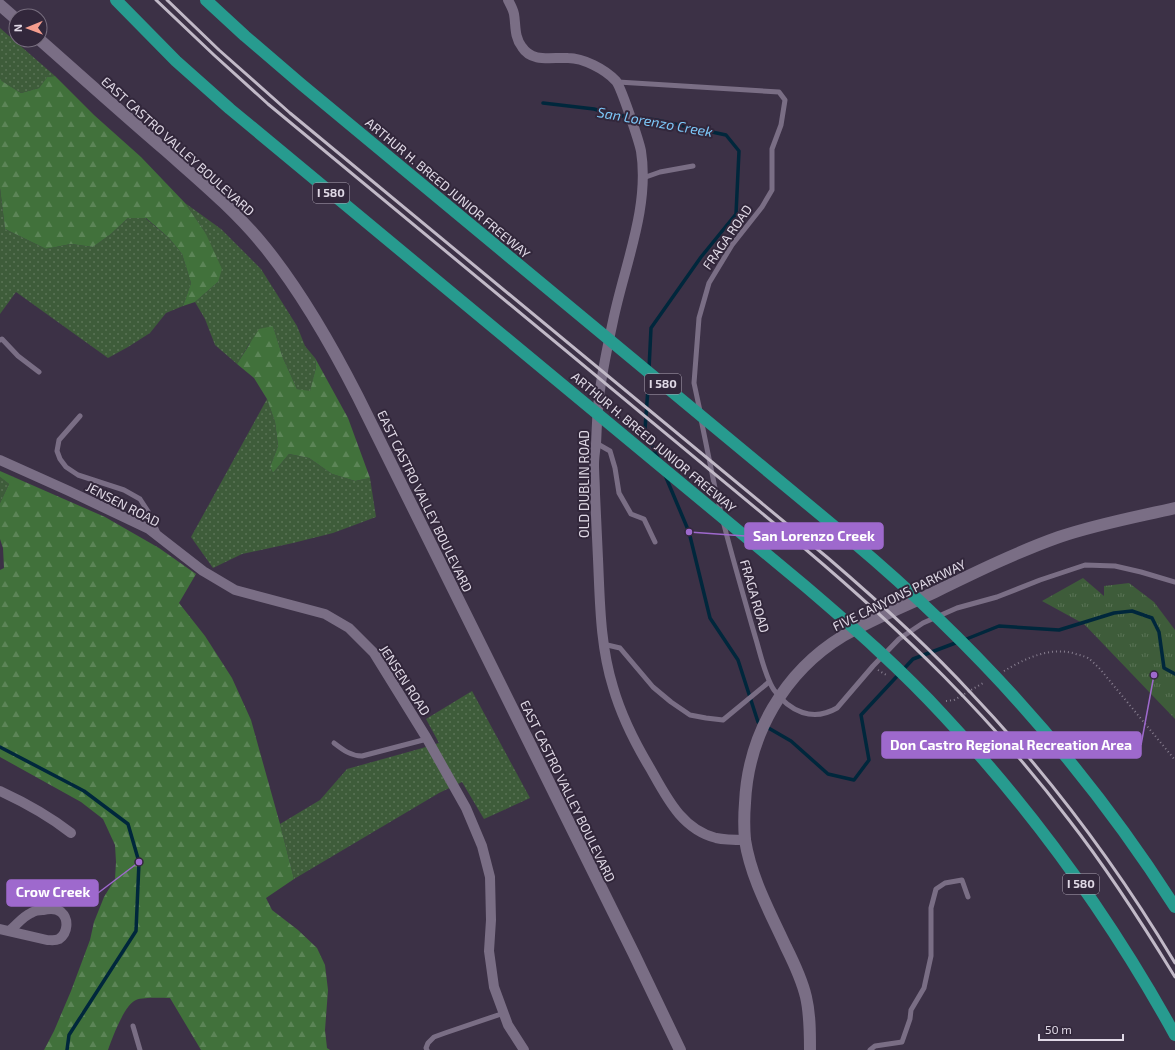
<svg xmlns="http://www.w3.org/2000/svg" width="1175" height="1050" font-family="'Exo 2',sans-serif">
	<defs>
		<pattern id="grass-dots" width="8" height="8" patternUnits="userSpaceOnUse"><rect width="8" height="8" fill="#3e5c3a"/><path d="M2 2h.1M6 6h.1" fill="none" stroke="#5a7356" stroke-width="1.8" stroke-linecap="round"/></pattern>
		<pattern id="forest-firs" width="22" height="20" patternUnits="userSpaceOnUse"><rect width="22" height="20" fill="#41713b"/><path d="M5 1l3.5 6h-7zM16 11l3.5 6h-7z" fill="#5c8557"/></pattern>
		<pattern id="park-tufts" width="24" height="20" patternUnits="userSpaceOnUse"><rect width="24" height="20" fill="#3e5c3a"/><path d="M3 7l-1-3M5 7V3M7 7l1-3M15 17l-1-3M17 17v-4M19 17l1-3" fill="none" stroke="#5a7356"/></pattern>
	</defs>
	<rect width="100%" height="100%" fill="#3c3146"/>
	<g fill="url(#grass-dots)">
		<polygon points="0,28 55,76 47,77 39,88 21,93 2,81 0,78"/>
		<polygon points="0,188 5,229 46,249 71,244 93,247 111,234 128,218 145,218 169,238 182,254 191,283 183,306 166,313 150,333 128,347 108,358 16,292 0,314"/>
		<polygon points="185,203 221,229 261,269 297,326 305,346 315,358 316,367 310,392 297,389 283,358 273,326 249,344 237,364 215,345 205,319 195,302 218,282 205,232"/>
		<polygon points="267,399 275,422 278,446 270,467 273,473 289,454 309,458 332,474 355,481 370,478 376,517 333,533 293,543 242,554 213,568 191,537"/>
		<polygon points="0,477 9,484 0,503"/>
		<polygon points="472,691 530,798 484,819 462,782 439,793 294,879 280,824 320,800 347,769 419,749 439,743 426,719"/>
	</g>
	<g fill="url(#forest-firs)">
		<polygon points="55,76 94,115 141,157 185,203 205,232 222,269 218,282 195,302 183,306 191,283 182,254 169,238 146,218 128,218 111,234 93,247 71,244 46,249 5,229 0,188 0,78 2,81 21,93 39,88 47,77"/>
		<polygon points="273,326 283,358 297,389 310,391 316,367 315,358 348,418 370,478 355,481 332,474 309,458 289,454 273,473 270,467 278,446 275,422 267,399 254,378 237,364 259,329"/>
		<path d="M0,471L105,517L159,548L196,574L179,603L205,636L232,678L251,720L280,824L294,879L266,898L272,910L298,930L317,948L325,965L328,990L325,1030L327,1048L330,1050H201L170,998C162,998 143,997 136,1000C124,1005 112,1039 108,1050H44L54,1031L71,991L90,940L94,922L104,897L115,879L116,862L115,845L103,819L81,802L0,757V570L4,568L3,548L0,539V503L9,484L0,477Z"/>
	</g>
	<polygon fill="url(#park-tufts)" points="1083,578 1104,596 1104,586 1129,583 1154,602 1175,630 1175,719 1084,624 1042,601"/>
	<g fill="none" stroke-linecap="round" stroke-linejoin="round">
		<g stroke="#00273c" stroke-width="3.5">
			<polyline points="543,103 594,109 615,115 656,120 726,135 739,151 736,214 701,257 651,328 649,369"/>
			<polyline points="649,375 645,429 658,458"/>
			<polyline points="665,475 689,532 710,618 738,660 758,722 791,741 828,774 854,780 869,760 861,715 913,659 958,642"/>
			<polyline points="964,640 999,626 1059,630 1114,613 1132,611 1152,618 1159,632 1164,668 1175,674"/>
			<polyline points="0,747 84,791 128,824 139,862 136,931 69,1035 67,1050"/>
		</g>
		<g stroke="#877e8f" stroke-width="2" stroke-dasharray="1 3" stroke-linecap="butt">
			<polyline points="878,670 888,676"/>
			<path d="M1004,671C1026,658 1051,646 1076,654C1080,655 1084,656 1088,658C1092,661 1096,665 1100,669L1175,760"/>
			<polyline points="946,701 954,700 985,682"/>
		</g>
		<g stroke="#7a6e85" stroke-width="5">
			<polyline points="618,82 779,92 785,100 781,125 772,149 772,190 762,207 732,245 709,283 699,318 694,383 700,411"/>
			<polyline points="643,178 660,172 693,166"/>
			<polyline points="0,340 2,339 18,356 39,372"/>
			<polyline points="80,416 59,440 57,451 60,459 66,467 78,475 124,490 140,499 149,513 158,533"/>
			<polyline points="701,419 715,488 721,513"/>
			<polyline points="596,443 610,451 615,468 619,493 631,514 644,519 655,542"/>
			<path d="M723,521C733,560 744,598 755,636C760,652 765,677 774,690C790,712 813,722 837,708L873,666L899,639L923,623L957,608L997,597L1040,580L1085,565L1115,566L1141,572L1175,582"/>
			<polyline points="603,644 620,648 653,687 671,702 690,715 706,718 723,720 769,682"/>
			<path d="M334,743C343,750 351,756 362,756L427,739"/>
			<polyline points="133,1026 140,1050"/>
			<polyline points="427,1050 426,1048 428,1043 434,1037 445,1033 504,1013"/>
			<polyline points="870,1050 875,1046 902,1042 910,1019 911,1010 924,988 931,956 931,908 936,889 945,883 962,880 968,897"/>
		</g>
		<g stroke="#7a6e85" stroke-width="10">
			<path d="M508,0C510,4 513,9 514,14C516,25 514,37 522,47C532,63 552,57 568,58C583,58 605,69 616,81C621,87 639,141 641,151C650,207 624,267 613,321C608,344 603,367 600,390C597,408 597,426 596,444C595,451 594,458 594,464C594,474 595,484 595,494C596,516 597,537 598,559C600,602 600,645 613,687C621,715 635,743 650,768C666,796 681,829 716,838C725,840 736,840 746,840"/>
			<polyline points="0,460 69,491 149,529 203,571 235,590 325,614 349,628 374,653 426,737 466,808 482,846 490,877 491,920 489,951 494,987 508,1025 524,1050"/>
			<path d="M0,791C26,803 48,815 71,833"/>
			<path d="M0,929L47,940C51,940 55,941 59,939C68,933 69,919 61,912C56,908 48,909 43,910C39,910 34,911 31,913C22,917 17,925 9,931"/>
		</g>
		<g stroke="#7a6e85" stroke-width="12">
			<polyline points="0,5 16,19"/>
			<path d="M40,40C82,77 123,114 165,150C200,181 236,211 265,247C302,293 331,344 358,397L633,952L680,1050"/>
			<path d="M810,1050C810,1032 810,1014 806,997C802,980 794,963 786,947C770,912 751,878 745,840C744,828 744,815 745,803C748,735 784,672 843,636C872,619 905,606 935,592C976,572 1017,552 1059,537C1097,524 1136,517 1175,508"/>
		</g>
		<g stroke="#279b8f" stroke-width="12">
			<path d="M116,0L176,61L230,109L805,586C853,627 901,669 944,716C1034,812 1111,919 1175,1035"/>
			<path d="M206,0L245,36L301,84L852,541C977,646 1087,769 1175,907"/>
		</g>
		<g stroke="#c1b9c7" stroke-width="3">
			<path d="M156,0L214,55L268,104L804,548C902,631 991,717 1069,820C1108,870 1142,923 1175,977"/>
			<path d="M167,0L219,50L290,113L828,558C878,601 927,645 971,693C1049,775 1117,866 1175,963"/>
		</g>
	</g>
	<g text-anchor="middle" stroke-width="4" stroke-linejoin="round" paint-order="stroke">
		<g fill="#32273b" stroke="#aca4b3" stroke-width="1">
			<rect x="313" y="183" width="36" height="20" rx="3"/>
			<rect x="645" y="374" width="36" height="20" rx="3"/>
			<rect x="1063" y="874" width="36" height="20" rx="3"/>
		</g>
		<g font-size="12" font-weight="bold" fill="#e0d9e6">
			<text x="331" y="197">I 580</text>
			<text x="663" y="388">I 580</text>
			<text x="1081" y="888">I 580</text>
		</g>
		<g font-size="13" fill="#e0d9e6" stroke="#32273b">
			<text transform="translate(178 146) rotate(42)" y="5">EAST CASTRO VALLEY BOULEVARD</text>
			<text transform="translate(448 188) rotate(40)" y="5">ARTHUR H. BREED JUNIOR FREEWAY</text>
			<text transform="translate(727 237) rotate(-55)" y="5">FRAGA ROAD</text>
			<text transform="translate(654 442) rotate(40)" y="5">ARTHUR H. BREED JUNIOR FREEWAY</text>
			<text transform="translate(584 484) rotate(-90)" y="5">OLD DUBLIN ROAD</text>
			<text transform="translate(425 501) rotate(64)" y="5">EAST CASTRO VALLEY BOULEVARD</text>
			<text transform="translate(123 504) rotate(27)" y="5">JENSEN ROAD</text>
			<text transform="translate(899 595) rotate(-26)" y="5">FIVE CANYONS PARKWAY</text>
			<text transform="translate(755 596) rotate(74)" y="5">FRAGA ROAD</text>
			<text transform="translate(405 680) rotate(57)" y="5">JENSEN ROAD</text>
			<text transform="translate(568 791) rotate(64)" y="5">EAST CASTRO VALLEY BOULEVARD</text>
		</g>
		<g font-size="14" font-style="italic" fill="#7dc8f9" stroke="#32273b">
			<text transform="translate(655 122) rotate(10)" y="5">San Lorenzo Creek</text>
		</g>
	</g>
	<path fill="none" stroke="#9e69cd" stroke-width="1.5" d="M689 532L745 536M1154 675L1141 745M139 862L98 893"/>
	<g fill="#9e69cd" stroke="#32273b" stroke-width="1.5">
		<circle cx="689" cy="532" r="4"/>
		<circle cx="1154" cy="675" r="4"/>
		<circle cx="139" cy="862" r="4"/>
	</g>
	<g fill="#9e69cd" stroke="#9e69cd" stroke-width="1.5">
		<rect x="745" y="523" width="138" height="26" rx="4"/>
		<rect x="882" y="732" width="259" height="26" rx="4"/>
		<rect x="7" y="880" width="91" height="26" rx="4"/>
	</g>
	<g font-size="14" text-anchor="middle" font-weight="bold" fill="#fff">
		<text x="814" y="541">San Lorenzo Creek</text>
		<text x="1011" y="750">Don Castro Regional Recreation Area</text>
		<text x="53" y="897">Crow Creek</text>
	</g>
	<g transform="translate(28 28) rotate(269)"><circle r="19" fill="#32273b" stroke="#786e7f"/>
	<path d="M0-3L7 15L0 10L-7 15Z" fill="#f59d8e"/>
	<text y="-6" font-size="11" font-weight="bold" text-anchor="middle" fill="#e0d9e6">N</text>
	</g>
	<path d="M1039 1034v6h84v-6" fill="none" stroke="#e0d9e6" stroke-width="2"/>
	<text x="1045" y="1034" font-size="12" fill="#e0d9e6" stroke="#32273b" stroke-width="3" paint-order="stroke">50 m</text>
</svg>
